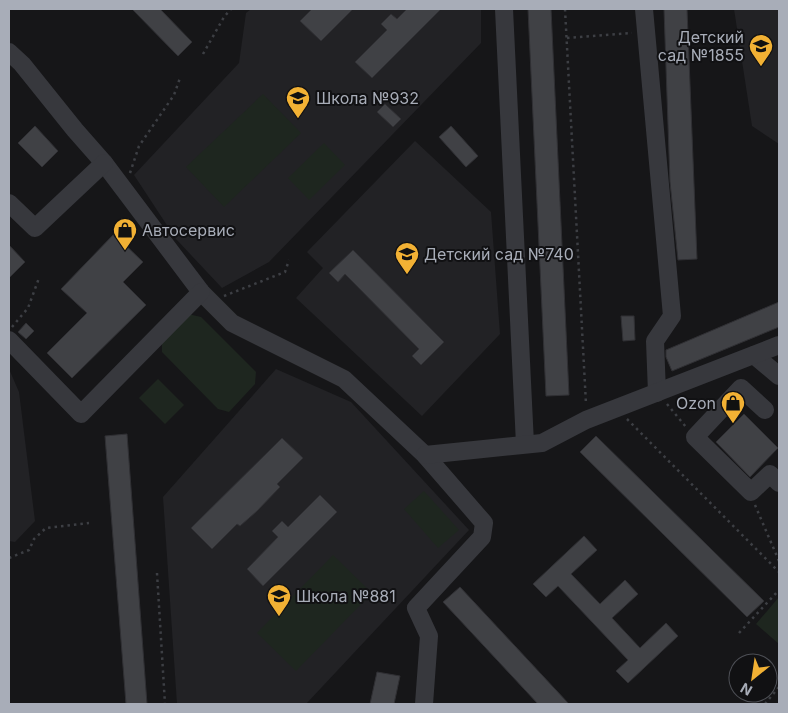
<svg xmlns="http://www.w3.org/2000/svg" width="788" height="713" font-family="Inter,sans-serif">
	<rect width="100%" height="100%" fill="#161618"/>
	<g fill="#222225">
		<polygon points="251,9 481,9 481,43 269,262 222,288 176,239 134,175 239,63 246,13"/>
		<polygon points="734,9 779,9 779,144 752,126"/>
		<polygon points="415,141 491,212 500,334 422,416 296,298 323,268 307,252"/>
		<polygon points="9,369 19,392 35,521 15,542 9,541"/>
		<polygon points="276,369 351,402 469,530 306,704 177,704 163,497"/>
	</g>
	<g fill="#1e261f">
		<polygon points="263,94 301,133 224,207 186,167"/>
		<polygon points="324,143 345,165 309,200 288,178"/>
		<polygon points="188,314 201,317 256,372 255,384 229,412 218,409 162,352 162,341"/>
		<polygon points="158,379 184,405 165,424 139,398"/>
		<polygon points="424,491 459,530 438,548 404,509"/>
		<polygon points="333,555 372,593 296,671 257,633"/>
		<polygon points="779,597 779,644 756,624"/>
	</g>
	<g fill="#404145" stroke="#303034">
		<polygon points="132,9 160,9 192,42 178,56"/>
		<polygon points="312,9 353,9 321,41 300,21"/>
		<polygon points="407,9 441,9 372,78 355,62 387,30 381,24 391,14 397,19"/>
		<polygon points="528,9 551,9 569,395 546,396"/>
		<polygon points="664,9 687,9 697,259 678,260 670,182"/>
		<polygon points="385,104 401,119 393,127 377,112"/>
		<polygon points="35,126 58,151 42,167 18,143"/>
		<polygon points="451,126 478,156 466,167 439,137"/>
		<polygon points="114,234 143,262 123,282 146,305 72,378 47,353 87,313 61,289"/>
		<polygon points="9,245 25,262 9,278"/>
		<polygon points="353,250 444,342 421,365 412,356 419,349 345,274 338,282 329,273"/>
		<polygon points="779,302 779,327 672,371 666,357 666,350"/>
		<polygon points="621,316 634,316 635,340 623,341"/>
		<polygon points="26,323 34,331 26,339 18,332"/>
		<polygon points="744,414 778,448 750,477 716,442"/>
		<polygon points="127,434 147,704 126,704 105,436"/>
		<polygon points="596,436 764,601 747,617 580,452"/>
		<polygon points="282,438 303,458 277,484 280,487 257,511 240,526 237,524 212,549 191,528"/>
		<polygon points="320,495 337,512 263,586 247,569 278,537 272,531 282,521 288,527"/>
		<polygon points="584,536 597,550 571,574 600,604 625,580 638,594 612,618 640,648 666,623 678,636 628,683 616,671 628,660 558,586 546,597 533,584"/>
		<polygon points="460,587 569,704 538,704 443,602"/>
		<polygon points="377,672 400,676 394,704 370,704"/>
	</g>
	<g fill="none" stroke-linecap="round" stroke-linejoin="round">
		<g stroke="#3d3f44" stroke-width="2.5" stroke-dasharray="2.5 4" stroke-linecap="butt">
			<polyline points="565,9 586,404"/>
			<polyline points="567,38 632,33"/>
			<polyline points="203,54 224,17 231,9"/>
			<polyline points="130,173 139,146 174,95 180,78"/>
			<polyline points="224,296 285,272 289,260"/>
			<polyline points="12,327 28,308 39,278"/>
			<polyline points="667,404 686,427"/>
			<polyline points="627,419 779,572"/>
			<polyline points="755,505 779,561"/>
			<polyline points="9,558 29,550 34,539 46,528 89,523"/>
			<polyline points="157,573 165,704"/>
			<polyline points="739,633 779,590"/>
			<polyline points="765,704 779,687"/>
		</g>
		<g stroke="#37383d" stroke-width="18">
			<polyline points="504,9 525,444"/>
			<polyline points="644,9 672,316 655,341 657,393"/>
			<polyline points="9,52 22,64 75,130 104,163 201,292 232,323 344,379 425,455 484,523 482,537 416,608 429,636 424,704"/>
			<polyline points="9,203 35,228 104,163"/>
			<polyline points="9,340 81,414 201,292"/>
			<polyline points="754,355 779,376"/>
			<polyline points="765,410 741,388 695,437 751,492 770,474 779,483"/>
			<polyline points="425,455 542,443 586,420 779,345"/>
		</g>
	</g>
	<defs>
		<g id="school-pin" transform="scale(1.25)"><path d="M0 17L-7.5 6A9.5 9.5 0 1 1 7.5 6Z" fill="#f2b134" stroke="#111113"/><path d="M0-5L7-2L0 1L-7-2ZM-4 1L0 2.5L4 1V4Q0 6-4 4Z" fill="#111"/></g>
		<g id="shop-pin" transform="scale(1.25)"><path d="M0 17L-7.5 6A9.5 9.5 0 1 1 7.5 6Z" fill="#f2b134" stroke="#111113"/><path d="M-5-2.5h2.3a2.7 3.5 0 0 1 5.4 0H5L5.5 6h-11ZM-1.5-2.5h3a1.5 2.3 0 0 0-3 0Z" fill="#111"/></g>
	</defs>
	<g fill-rule="evenodd">
		<use href="#school-pin" x="761" y="46"/>
		<use href="#school-pin" x="298" y="98"/>
		<use href="#shop-pin" x="125" y="230"/>
		<use href="#school-pin" x="407" y="254"/>
		<use href="#shop-pin" x="733" y="403"/>
		<use href="#school-pin" x="279" y="596"/>
	</g>
	<g text-anchor="middle" stroke-width="4" stroke-linejoin="round" paint-order="stroke">
		<g font-size="16" fill="#a8adb8" stroke="#111113" text-anchor="start">
			<text x="744" y="43" text-anchor="end">Детский<tspan x="744" dy="18">сад №1855</tspan></text>
			<text x="316" y="104">Школа №932</text>
			<text x="142" y="236">Автосервис</text>
			<text x="424" y="260">Детский сад №740</text>
			<text x="716" y="409" text-anchor="end">Ozon</text>
			<text x="296" y="602">Школа №881</text>
		</g>
	</g>
	<rect width="788" height="713" fill="none" stroke="#a8adb8" stroke-width="20"/>
	<g transform="translate(753 678) rotate(210)"><circle r="24" fill="#111113" stroke="#4d4f55"/>
	<path d="M0-4L9 19L0 12L-9 19Z" fill="#f2b134"/>
	<text y="-8" font-size="14" font-weight="bold" text-anchor="middle" fill="#a8adb8">N</text>
	</g>
</svg>
